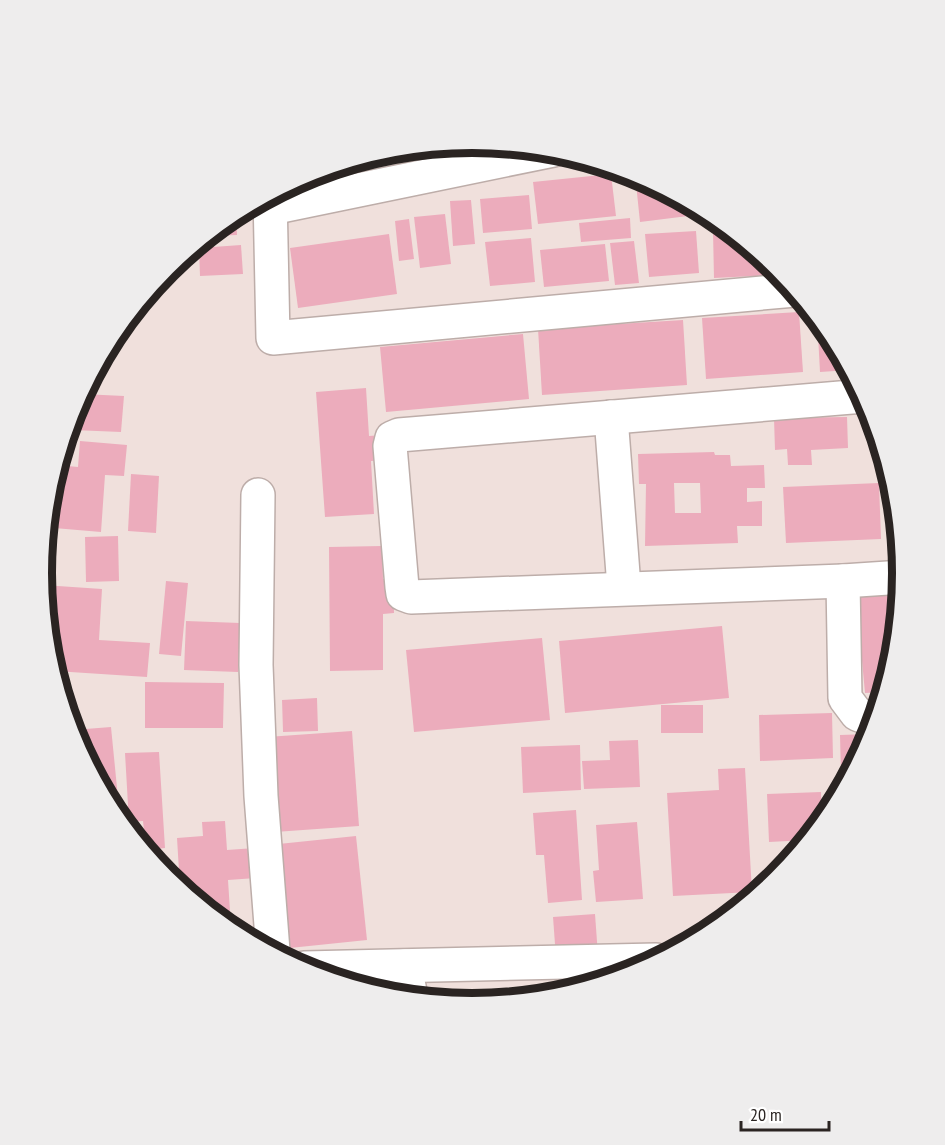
<svg xmlns="http://www.w3.org/2000/svg" width="945" height="1145" font-family="'PT Sans Narrow',sans-serif">
	<rect width="100%" height="100%" fill="#f0e0dc"/>
	<g fill="#ecacbc" fill-rule="evenodd">
		<polygon points="474,142 477,159 417,171 412,148"/>
		<polygon points="408,148 410,160 355,170 353,161 389,150"/>
		<polygon points="344,164 348,180 293,193 291,184 308,175"/>
		<polygon points="611,174 616,216 538,224 533,182"/>
		<polygon points="635,174 695,205 696,215 640,222"/>
		<polygon points="529,195 532,229 483,233 480,199"/>
		<polygon points="471,200 475,244 453,246 450,201"/>
		<polygon points="236,213 237,235 207,236 234,214"/>
		<polygon points="445,214 451,264 420,268 414,217"/>
		<polygon points="630,218 631,238 581,242 579,223"/>
		<polygon points="409,219 414,259 399,261 395,221"/>
		<polygon points="696,231 699,273 649,277 645,234"/>
		<polygon points="713,231 731,231 776,267 776,275 714,278"/>
		<polygon points="389,234 397,294 298,308 290,248"/>
		<polygon points="531,238 535,282 490,286 485,242"/>
		<polygon points="634,241 639,283 615,285 610,243"/>
		<polygon points="605,244 609,281 544,287 540,250"/>
		<polygon points="241,245 243,274 200,276 199,248"/>
		<polygon points="799,312 803,372 706,379 702,318"/>
		<polygon points="817,317 831,334 850,370 820,372"/>
		<polygon points="683,320 687,385 542,395 538,329"/>
		<polygon points="523,334 529,399 386,412 380,347"/>
		<polygon points="366,388 369,436 382,435 384,460 371,461 374,514 325,517 316,392"/>
		<polygon points="82,394 124,396 121,432 73,430 74,409"/>
		<polygon points="847,417 848,448 811,450 812,465 788,465 787,449 775,450 774,418"/>
		<polygon points="80,441 127,445 124,476 105,475 101,532 54,528 55,509 48,508 50,488 57,465 78,467"/>
		<path d="M714,452L715,455H730L731,466L764,465L765,488H747V502L762,501V526H737L738,543L645,546L646,484H639L638,454ZM674,483H700L701,513H675Z"/>
		<polygon points="131,474 159,476 156,533 128,531"/>
		<polygon points="879,483 881,539 786,543 783,487"/>
		<polygon points="118,536 119,581 86,582 85,537"/>
		<polygon points="382,546 383,579 393,579 394,613 383,614 383,670 330,671 329,547"/>
		<polygon points="166,581 188,583 181,656 159,654"/>
		<polygon points="43,585 102,589 99,640 150,643 147,677 55,671 50,656"/>
		<polygon points="901,592 895,657 884,692 865,693 856,596"/>
		<polygon points="186,621 240,623 238,672 184,670"/>
		<polygon points="722,626 729,698 565,713 559,641"/>
		<polygon points="542,638 550,720 414,732 406,650"/>
		<polygon points="145,682 224,683 223,728 145,728"/>
		<polygon points="317,698 318,731 283,732 282,700"/>
		<rect x="661" y="705" width="42" height="28"/>
		<polygon points="832,713 833,758 760,761 759,715"/>
		<polygon points="111,727 120,818 73,730"/>
		<polygon points="352,731 359,826 275,832 267,737"/>
		<polygon points="871,734 851,774 841,774 840,735"/>
		<polygon points="638,740 640,787 584,789 582,761 610,760 609,741"/>
		<polygon points="580,745 581,790 523,793 521,747"/>
		<polygon points="159,752 165,848 146,850 143,821 129,822 125,753"/>
		<polygon points="745,768 752,892 673,896 667,793 719,790 718,769"/>
		<polygon points="821,792 822,822 807,840 769,842 767,794"/>
		<polygon points="576,810 582,900 548,903 544,855 536,855 533,813"/>
		<polygon points="225,821 227,850 255,848 257,878 228,880 230,911 212,913 180,887 177,838 203,836 202,822"/>
		<polygon points="637,822 643,899 596,902 593,871 599,870 596,825"/>
		<polygon points="356,836 367,940 280,949 269,845"/>
		<polygon points="171,860 172,880 155,861"/>
		<polygon points="595,914 598,955 556,958 553,917"/>
	</g>
	<g fill="none" stroke-linecap="round" stroke-linejoin="round">
		<g stroke="#bdada9" stroke-width="36">
			<g id="minor">
				<polyline points="270,195 273,338 795,290"/>
				<polyline points="271,208 553,150"/>
				<polyline points="611,417 624,587"/>
				<polyline points="258,495 256,665 261,796 273,951"/>
				<polyline points="843,581 411,597 403,594 402,587 390,446 392,438 399,435 864,396"/>
				<polyline points="875,721 857,714 845,698 843,581 903,577"/>
				<polyline points="405,966 411,997"/>
				<polyline points="304,968 656,960"/>
			</g>
		</g>
		<use href="#minor" stroke="#fff" stroke-width="33"/>
	</g>
	<path d="M0 0H945V1145H0ZM52 573a420 420 0 1 1 840 0a420 420 0 1 1-840 0Z" fill="#eeeded" fill-rule="evenodd"/>
	<path fill="none" stroke="#2a2422" stroke-width="8" d="M52 573a420 420 0 1 1 840 0a420 420 0 1 1-840 0Z"/>
	<path d="M741 1121v9h88v-9" fill="none" stroke="#2a2422" stroke-width="3"/>
	<text x="750" y="1121" font-size="18" fill="#2a2422" stroke="#ffffff" stroke-width="4.5" paint-order="stroke">20 m</text>
</svg>
